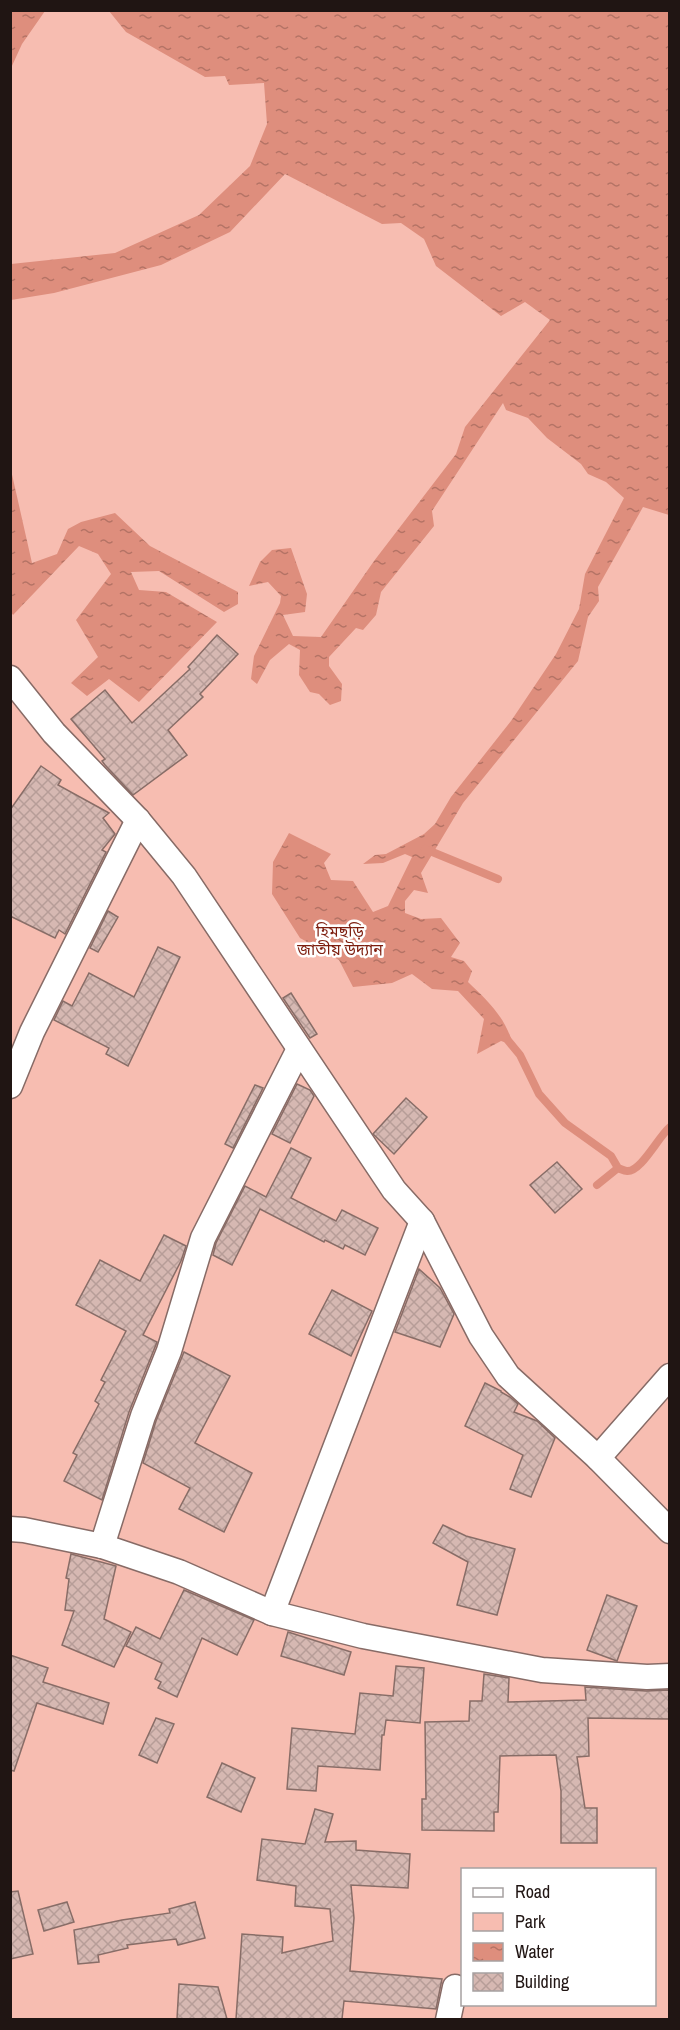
<svg xmlns="http://www.w3.org/2000/svg" width="680" height="2030" font-family="'Archivo Narrow','Noto Sans Bengali',sans-serif">
	<defs>
		<pattern id="water-ripples" width="26" height="14" patternUnits="userSpaceOnUse" patternTransform="scale(1.5)"><rect width="26" height="14" fill="#de8e7d"/><path d="M2 4q2-2 4 0t4 0M15 11q2-2 4 0t4 0" fill="none" stroke="#b47365"/></pattern>
		<pattern id="building-cross-hatch" width="8" height="8" patternUnits="userSpaceOnUse" patternTransform="scale(1.5)"><rect width="8" height="8" fill="#d6b8b2"/><path d="M0 0l8 8M0 8l8-8" fill="none" stroke="#b79d98"/></pattern>
	</defs>
	<rect width="100%" height="100%" fill="#fff8f7"/>
	<path fill="#f7bdb1" fill-rule="evenodd" d="M11,11H669V2019L11,2020ZM462,1870H654V2004H462Z"/>
	<g fill="url(#water-ripples)">
		<polygon points="11,10 45,11 22,44 11,68"/>
		<path d="M109,11H669V515L643,507L598,587L599,601L588,617L578,661L463,803L421,873L428,893L414,890L405,901V913L421,919L441,918L460,943L451,957L464,961L472,971L468,982C488,1001 506,1018 513,1045L501,1041L477,1054L484,1019L458,991L432,989L412,974L392,983L353,987L339,960L300,938L272,894L273,862L289,833L331,854L324,863L331,880L353,881L373,912L388,906L412,857L405,854L383,863L363,864L375,855L386,854L424,834L435,824L451,797L511,721L556,654L579,609L585,574L624,498L606,482L588,474L581,464L547,438L528,418L506,410L503,403L432,511L434,526L381,592L376,615L363,630L356,628L329,657V666L342,684L341,701L330,705L319,694L310,692L299,675L300,650L289,644L270,660L257,684L251,679L254,656L280,603L281,596L268,582L249,586L260,562L272,550L291,548L307,594L305,612L283,615L293,636L321,637L374,561L456,454L465,427L550,320L525,302L501,316L436,266L424,239L401,223L382,224L285,174L230,232L161,265L54,293L11,300V264L115,253L199,215L250,166L267,124L264,83L229,85L225,76L205,77L126,32Z"/>
		<polygon points="11,470 32,563 57,554 68,529 81,522 115,513 150,546 238,592 238,604 224,612 159,571 131,572 139,590 166,592 217,622 139,702 109,679 87,696 71,683 98,657 76,620 111,574 98,554 79,546 13,615 11,612"/>
	</g>
	<g fill="none" stroke-linecap="round" stroke-linejoin="round">
		<g stroke="#de8e7d" stroke-width="8">
			<polyline points="425,849 498,879"/>
			<path d="M506,1038L520,1055L539,1094L565,1123L611,1156L618,1168C621,1169 624,1171 627,1171C641,1172 658,1137 670,1127"/>
			<polyline points="597,1185 618,1168"/>
		</g>
	</g>
	<g fill="url(#building-cross-hatch)" stroke="#886d67" stroke-width="1.5">
		<polygon points="217,635 238,654 200,694 203,697 168,730 187,755 133,795 105,765 102,761 105,759 71,719 105,690 132,723 190,669 188,667"/>
		<polygon points="41,766 61,780 58,785 109,813 103,818 115,834 102,850 106,852 65,934 59,930 55,938 10,916 10,810"/>
		<polygon points="108,911 118,917 98,952 90,948"/>
		<polygon points="158,947 180,957 128,1066 106,1054 109,1048 54,1020 63,1001 72,1006 89,973 134,997"/>
		<polygon points="291,993 317,1034 310,1038 283,998"/>
		<polygon points="297,1084 310,1090 314,1096 290,1143 272,1134"/>
		<polygon points="255,1085 263,1088 233,1148 225,1144"/>
		<polygon points="406,1098 427,1117 394,1154 373,1134"/>
		<polygon points="291,1148 311,1158 291,1198 336,1221 342,1210 378,1228 365,1255 345,1245 343,1249 325,1240 324,1242 260,1209 232,1265 213,1255 216,1243 245,1186 266,1197"/>
		<polygon points="557,1162 582,1189 555,1213 530,1185"/>
		<polygon points="164,1235 186,1246 181,1261 143,1335 157,1342 129,1412 102,1500 64,1481 77,1455 73,1453 99,1404 95,1401 105,1382 101,1380 126,1331 76,1305 100,1260 140,1281"/>
		<polygon points="419,1269 440,1288 454,1314 440,1347 395,1332"/>
		<polygon points="332,1290 372,1311 351,1356 309,1334"/>
		<polygon points="184,1352 230,1376 195,1443 252,1473 224,1532 179,1509 190,1488 143,1463 156,1421"/>
		<polygon points="485,1383 501,1391 501,1392 510,1397 518,1404 514,1412 537,1421 555,1438 531,1497 510,1489 523,1455 465,1426"/>
		<polygon points="443,1525 466,1536 515,1549 497,1615 457,1605 468,1562 433,1543"/>
		<polygon points="71,1554 116,1566 104,1619 131,1632 114,1667 62,1645 74,1611 65,1610 69,1579 66,1578"/>
		<polygon points="184,1590 254,1620 237,1655 202,1638 177,1697 158,1688 161,1682 155,1679 162,1663 126,1646 136,1627 160,1639"/>
		<polygon points="607,1595 637,1606 617,1661 587,1650"/>
		<polygon points="288,1632 351,1652 344,1675 281,1656"/>
		<polygon points="10,1655 48,1668 43,1682 109,1703 103,1724 37,1703 14,1771 10,1770"/>
		<polygon points="396,1666 424,1668 420,1723 386,1720 384,1735 382,1735 380,1770 318,1766 316,1791 287,1789 292,1728 355,1734 360,1693 393,1696"/>
		<polygon points="484,1674 509,1678 508,1702 586,1700 585,1687 646,1691 669,1690 669,1719 588,1718 589,1756 577,1757 585,1808 597,1808 597,1843 561,1843 561,1791 556,1755 500,1756 498,1812 494,1812 494,1831 422,1830 422,1799 426,1799 425,1722 469,1721 470,1701 482,1701"/>
		<polygon points="156,1718 174,1724 157,1763 139,1755"/>
		<polygon points="222,1763 255,1778 241,1812 207,1797"/>
		<polygon points="315,1809 333,1814 325,1842 356,1841 356,1850 410,1854 408,1888 351,1885 354,1918 350,1971 442,1979 436,2009 344,2001 342,2019 236,2019 242,1934 283,1937 282,1953 333,1941 330,1909 295,1906 296,1886 257,1880 262,1839 305,1844"/>
		<polygon points="18,1891 33,1954 10,1959 10,1892"/>
		<polygon points="67,1902 74,1922 44,1931 38,1910"/>
		<polygon points="195,1902 205,1938 178,1945 176,1939 127,1945 128,1948 98,1955 99,1962 78,1964 74,1930 122,1920 170,1913 169,1909"/>
		<polygon points="179,1984 218,1987 227,2019 177,2019"/>
	</g>
	<g fill="none" stroke-linecap="round" stroke-linejoin="round">
		<g stroke="#876b66" stroke-width="27">
			<g id="minor">
				<polyline points="10,678 54,733 138,820 184,876 394,1190 422,1221 481,1336 508,1376 598,1458 670,1531"/>
				<polyline points="10,1086 32,1032 138,820"/>
				<polyline points="598,1458 670,1376"/>
				<polyline points="10,1529 24,1530 102,1546 179,1572 272,1613 363,1636 542,1670 647,1677 670,1676"/>
				<polyline points="102,1546 143,1416 169,1351 203,1238 299,1049"/>
				<polyline points="272,1613 422,1221"/>
				<polyline points="448,2020 455,1987"/>
			</g>
		</g>
		<use href="#minor" stroke="#fff" stroke-width="24"/>
	</g>
	<g text-anchor="middle" stroke-width="5" stroke-linejoin="round" paint-order="stroke">
		<g font-size="16" fill="#7d1e0f" stroke="#fff">
			<text x="340" y="937">হিমছড়ি<tspan x="340" dy="18">জাতীয় উদ্যান</tspan></text>
		</g>
	</g>
	<rect width="680" height="2030" fill="none" stroke="#201513" stroke-width="24"/>
	<rect x="461" y="1868" width="195" height="138" fill="#ffffff" stroke="#a6a1a1" stroke-width="1.5"/>
	<rect x="473" y="1888" width="30" height="9" fill="#ffffff" stroke="#a6a1a1" stroke-width="1.5"/>
	<text x="515" y="1898" font-size="18" fill="#201513">Road</text>
	<rect x="473" y="1913" width="30" height="18" fill="#f7bdb1" stroke="#a6a1a1" stroke-width="1.5"/>
	<text x="515" y="1928" font-size="18" fill="#201513">Park</text>
	<rect x="473" y="1943" width="30" height="18" fill="url(#water-ripples)" stroke="#a6a1a1" stroke-width="1.5"/>
	<text x="515" y="1958" font-size="18" fill="#201513">Water</text>
	<rect x="473" y="1973" width="30" height="18" fill="url(#building-cross-hatch)" stroke="#a6a1a1" stroke-width="1.5"/>
	<text x="515" y="1988" font-size="18" fill="#201513">Building</text>
</svg>
